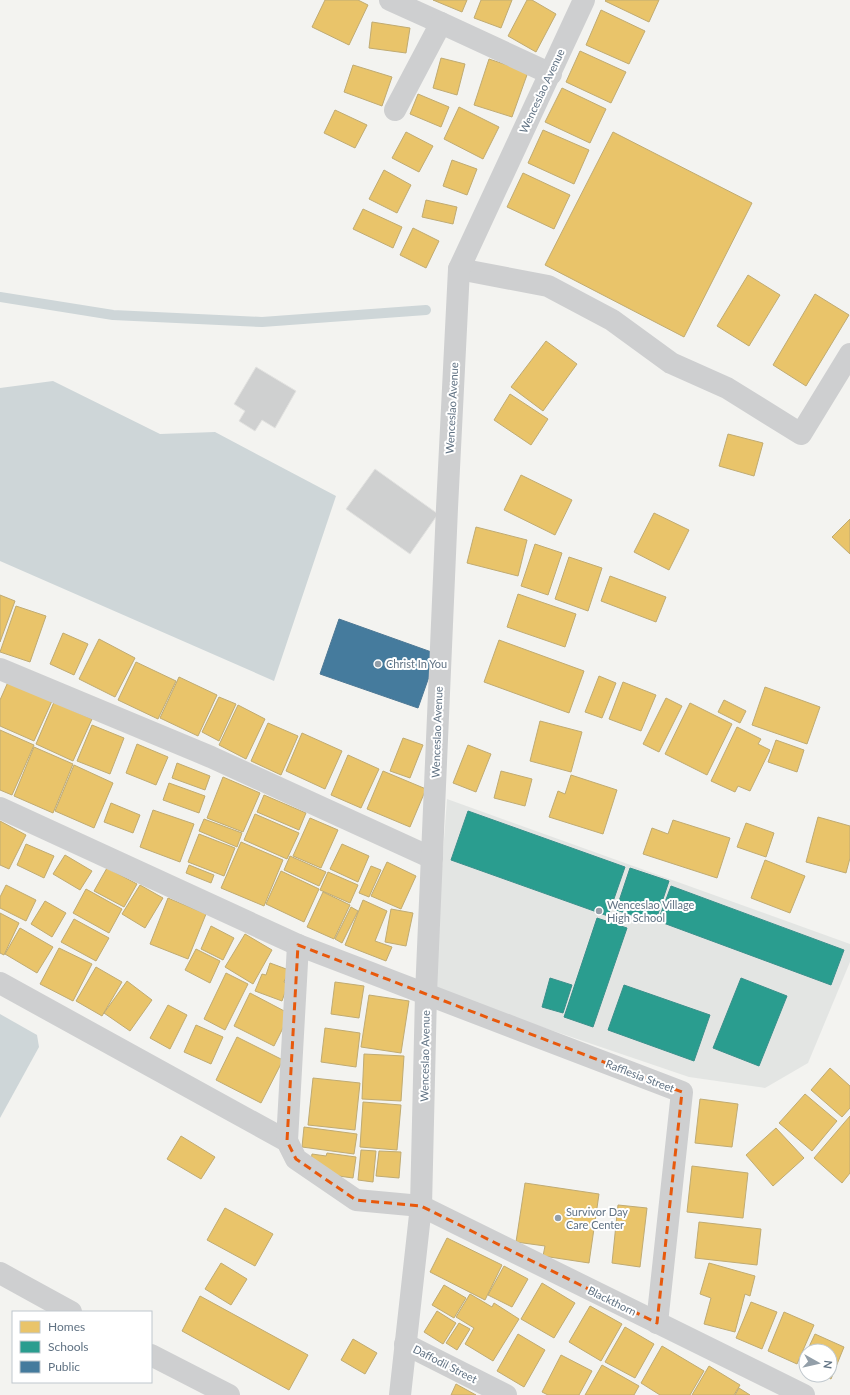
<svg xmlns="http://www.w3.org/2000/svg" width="850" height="1395" font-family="Lato,sans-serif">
	<rect width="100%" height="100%" fill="#f3f3f0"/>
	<polygon fill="#e3e5e3" points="447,799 850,944 850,962 808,1063 765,1088 689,1077 433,990"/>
	<g fill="#ced6d8">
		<polygon points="53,381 160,434 215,432 336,496 274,681 0,561 0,388"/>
		<polygon points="0,1014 37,1035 39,1047 0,1118"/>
	</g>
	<g fill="#e9c46a" stroke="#c0ab72">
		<polygon points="325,0 358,0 368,5 349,45 312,27"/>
		<polygon points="433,0 467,0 462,12"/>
		<polygon points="481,0 512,0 501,28 474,18"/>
		<polygon points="527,0 532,0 556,14 536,52 508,36"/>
		<polygon points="606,0 659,0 649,22 605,1"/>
		<polygon points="601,10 645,31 629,64 586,45"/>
		<polygon points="372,22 410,28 406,53 369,48"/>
		<polygon points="580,51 626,72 611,103 566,82"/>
		<polygon points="441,58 465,64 457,95 433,88"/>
		<polygon points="489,59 528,72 512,117 474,105"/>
		<polygon points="353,65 392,77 382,106 344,92"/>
		<polygon points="562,88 606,109 590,143 545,122"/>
		<polygon points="418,94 449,107 441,127 410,114"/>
		<polygon points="459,107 499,127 483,159 444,139"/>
		<polygon points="335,110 367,125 355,148 324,133"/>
		<polygon points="543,130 589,150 574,184 528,163"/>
		<polygon points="406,132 433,146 419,172 392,158"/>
		<polygon points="613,132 752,203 684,337 545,265"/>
		<polygon points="452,160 477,169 467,195 443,186"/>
		<polygon points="384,170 411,185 397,213 369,199"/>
		<polygon points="523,173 570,195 554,229 507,207"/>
		<polygon points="426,200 457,207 453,224 422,217"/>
		<polygon points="363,209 402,227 393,248 353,229"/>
		<polygon points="413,228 439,241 426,268 400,255"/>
		<polygon points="748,275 780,295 749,346 717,326"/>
		<polygon points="815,294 849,315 806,386 773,365"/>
		<polygon points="546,341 577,364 543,411 511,387"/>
		<polygon points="510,394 548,419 531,445 494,420"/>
		<polygon points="728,434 763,443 754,476 719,466"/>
		<polygon points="521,475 572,500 555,535 504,510"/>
		<polygon points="654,513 689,530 669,570 634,552"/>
		<polygon points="850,519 850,554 832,537"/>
		<polygon points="476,527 527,540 518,576 467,563"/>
		<polygon points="535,544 562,553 548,595 521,586"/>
		<polygon points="569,557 602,568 588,611 555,599"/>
		<polygon points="610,576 666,597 656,622 601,601"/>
		<polygon points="518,594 576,614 565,647 507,627"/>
		<polygon points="0,595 15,601 0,642"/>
		<polygon points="16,606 46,616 30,662 0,652"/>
		<polygon points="63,633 88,644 74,675 50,664"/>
		<polygon points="99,639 135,658 115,697 79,679"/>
		<polygon points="499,640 584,671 569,713 484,682"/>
		<polygon points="136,662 176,681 158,719 118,700"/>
		<polygon points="599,676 616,683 602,718 585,712"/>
		<polygon points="179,677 217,695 198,736 160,718"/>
		<polygon points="8,682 52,701 34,741 0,726 0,700"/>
		<polygon points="623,682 656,695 641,731 609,719"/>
		<polygon points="765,687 820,707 807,744 752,725"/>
		<polygon points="219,697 236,704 219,741 202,732"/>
		<polygon points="666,698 682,706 659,752 643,744"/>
		<polygon points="724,700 746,711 740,723 718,712"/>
		<polygon points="54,702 92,719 73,761 36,744"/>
		<polygon points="690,703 732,724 707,775 665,754"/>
		<polygon points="238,705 265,719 246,759 219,745"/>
		<polygon points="540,721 582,732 571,772 530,761"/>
		<polygon points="268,723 298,736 281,775 251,761"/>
		<polygon points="92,725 124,738 110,774 77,761"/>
		<polygon points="737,727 761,739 758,744 770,750 750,791 738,786 735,792 711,781"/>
		<polygon points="0,730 34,745 12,795 0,790"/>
		<polygon points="302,733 342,751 325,789 286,771"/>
		<polygon points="403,738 423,745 410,778 390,771"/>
		<polygon points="776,740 804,750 797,772 768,762"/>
		<polygon points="137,744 168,757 156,785 126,773"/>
		<polygon points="468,745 491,754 476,792 453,783"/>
		<polygon points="34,747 73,764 53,813 14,796"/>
		<polygon points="348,755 379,769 361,808 331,795"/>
		<polygon points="177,763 210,776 205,790 172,778"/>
		<polygon points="74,765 113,783 94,828 55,811"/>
		<polygon points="383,771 426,789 410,827 367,809"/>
		<polygon points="501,771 532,779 525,806 494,798"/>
		<polygon points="571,775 617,790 603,834 549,817 558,791 565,794"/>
		<polygon points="223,777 260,793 243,832 207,818"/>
		<polygon points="169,783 205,796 199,813 163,800"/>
		<polygon points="264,795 306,813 299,830 257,812"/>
		<polygon points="111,803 140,815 133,833 104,822"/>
		<polygon points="153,810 194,824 180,862 140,847"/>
		<polygon points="255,814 299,833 287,859 244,840"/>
		<polygon points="818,817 850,826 850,858 846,873 806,862"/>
		<polygon points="310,818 338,830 321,868 293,856"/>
		<polygon points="204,819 242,833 237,847 199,831"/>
		<polygon points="673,820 730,838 717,878 643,854 652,828 668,834"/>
		<polygon points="0,821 26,835 9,869 0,865"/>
		<polygon points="746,823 774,833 766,857 737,847"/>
		<polygon points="199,834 235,848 224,876 188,862"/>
		<polygon points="241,842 283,860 264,906 221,888"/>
		<polygon points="26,844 54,856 44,878 17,865"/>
		<polygon points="342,844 369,856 358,882 330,869"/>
		<polygon points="65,855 92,871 80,890 53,874"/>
		<polygon points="290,856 326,872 319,886 284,870"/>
		<polygon points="765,860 805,876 790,913 751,898"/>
		<polygon points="387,862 416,876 401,909 371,896"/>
		<polygon points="189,865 214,875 211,883 186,873"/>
		<polygon points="371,866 381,870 369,897 359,893"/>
		<polygon points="107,868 137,884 124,907 94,891"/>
		<polygon points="281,871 319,889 304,922 266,904"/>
		<polygon points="328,872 358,885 350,903 320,890"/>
		<polygon points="6,885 36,900 26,921 0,908 0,897"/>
		<polygon points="140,885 163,898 145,928 122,914"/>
		<polygon points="86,889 122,909 109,933 73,913"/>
		<polygon points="323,892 350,905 334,939 307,927"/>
		<polygon points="168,898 206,914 188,959 150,944"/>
		<polygon points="363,900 387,911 375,941 392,947 386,961 345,945"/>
		<polygon points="45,901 66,913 52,937 31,924"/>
		<polygon points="351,907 358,911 342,943 335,939"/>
		<polygon points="391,909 413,913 406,946 385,942"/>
		<polygon points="0,913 19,923 4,955 0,953"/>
		<polygon points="74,919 109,938 96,961 61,942"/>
		<polygon points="211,926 234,938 223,960 201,949"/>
		<polygon points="20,928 53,947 37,973 5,954"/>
		<polygon points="245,934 272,950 253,984 225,967"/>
		<polygon points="59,948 92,964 73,1001 40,984"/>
		<polygon points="196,949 220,961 210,983 185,970"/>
		<polygon points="270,963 289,970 284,982 288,984 282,1001 255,991 262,974 266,975"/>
		<polygon points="96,967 122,982 102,1016 76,1001"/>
		<polygon points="226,973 248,984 225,1030 204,1019"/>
		<polygon points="127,981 152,1000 130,1031 104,1013"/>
		<polygon points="335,982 364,986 359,1018 331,1014"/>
		<polygon points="250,993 290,1014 274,1046 234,1026"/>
		<polygon points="369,995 409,1001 401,1053 361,1047"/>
		<polygon points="168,1005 187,1015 170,1049 150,1038"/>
		<polygon points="196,1025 223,1037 211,1064 184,1052"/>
		<polygon points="325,1028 360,1033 356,1067 321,1062"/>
		<polygon points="237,1037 283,1060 261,1103 216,1080"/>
		<polygon points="364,1054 404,1056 401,1101 362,1099"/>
		<polygon points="830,1068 850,1086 850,1108 842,1117 811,1090"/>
		<polygon points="313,1078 360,1083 355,1130 308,1125"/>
		<polygon points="805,1094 837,1121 812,1151 779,1123"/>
		<polygon points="700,1099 738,1104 732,1147 695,1143"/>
		<polygon points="363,1102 401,1105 397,1150 360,1147"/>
		<polygon points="850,1116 850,1173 842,1183 814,1158"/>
		<polygon points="304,1127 357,1134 354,1154 302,1147"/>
		<polygon points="776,1128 804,1158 773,1186 746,1155"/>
		<polygon points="181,1136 215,1157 201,1179 167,1159"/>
		<polygon points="361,1150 376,1151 373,1182 358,1180"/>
		<polygon points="379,1151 401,1152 399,1178 376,1176"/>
		<polygon points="327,1153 356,1157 353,1178 324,1174 310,1167 312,1154 326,1156"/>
		<polygon points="692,1166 748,1173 743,1218 687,1212"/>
		<polygon points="525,1183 599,1194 589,1263 543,1256 545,1246 516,1242"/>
		<polygon points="618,1205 647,1208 640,1267 612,1263"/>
		<polygon points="225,1208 273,1234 255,1266 207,1240"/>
		<polygon points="699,1222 761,1229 757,1265 695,1258"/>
		<polygon points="447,1238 502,1265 485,1300 430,1272"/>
		<polygon points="221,1263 247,1279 231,1305 205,1289"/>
		<polygon points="709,1263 755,1276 750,1296 745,1294 735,1332 704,1324 711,1298 700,1294"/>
		<polygon points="504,1266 528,1279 512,1307 488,1295"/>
		<polygon points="542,1283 575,1303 554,1338 521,1319"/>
		<polygon points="444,1285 466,1298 454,1318 432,1305"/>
		<polygon points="470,1294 492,1307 494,1303 519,1319 493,1361 465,1344 474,1328 456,1317"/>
		<polygon points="200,1296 308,1355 289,1390 182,1331"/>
		<polygon points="751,1302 777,1312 762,1349 736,1338"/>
		<polygon points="590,1306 622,1324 601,1361 569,1342"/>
		<polygon points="437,1311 456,1323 443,1344 424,1332"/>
		<polygon points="784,1312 814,1325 797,1364 768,1351"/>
		<polygon points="459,1323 470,1329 457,1350 446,1343"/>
		<polygon points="625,1327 654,1344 635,1378 605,1362"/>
		<polygon points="518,1334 545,1350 524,1387 497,1371"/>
		<polygon points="815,1334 844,1347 831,1379 823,1375 830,1375 830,1351 807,1351"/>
		<polygon points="353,1339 377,1353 365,1374 341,1360"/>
		<polygon points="662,1346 704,1371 690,1395 660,1395 641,1383"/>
		<polygon points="561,1355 592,1371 579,1395 548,1395 542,1392"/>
		<polygon points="602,1365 639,1386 634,1395 585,1395"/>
		<polygon points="709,1366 740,1385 734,1395 692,1395"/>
		<polygon points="456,1384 476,1395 451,1395"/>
		<polygon points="739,1388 750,1395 735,1395"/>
	</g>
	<g fill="#2a9d8f" stroke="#3a908b">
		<polygon points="468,811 625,867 608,916 451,860"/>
		<polygon points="630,868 669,881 655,923 616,910"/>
		<polygon points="671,886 844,950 831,985 658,921"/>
		<polygon points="597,918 627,928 593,1027 564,1017"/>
		<polygon points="550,978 572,985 563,1013 542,1007"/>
		<polygon points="741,978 787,996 759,1066 713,1048"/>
		<polygon points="624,985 710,1015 694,1061 608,1030"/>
	</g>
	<polygon fill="#457b9d" stroke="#4d7895" points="339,619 437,654 418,708 320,674"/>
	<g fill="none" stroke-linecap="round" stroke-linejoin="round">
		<polyline stroke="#ced6d8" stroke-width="10" points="0,297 113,315 262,322 426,310"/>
	</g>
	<g fill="#cfd0d0" stroke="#e2e2e0">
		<polygon points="256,367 296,391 275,428 262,420 255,431 239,421 245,411 234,404"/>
		<polygon points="375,469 438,514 410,554 346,509"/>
	</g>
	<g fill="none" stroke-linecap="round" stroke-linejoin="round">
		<g stroke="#cecfd0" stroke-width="22">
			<polyline points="390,0 441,23"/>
			<polyline points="395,110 441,23 551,74"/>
			<polyline points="459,269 548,286 612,320 671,363 727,388 801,434 850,354"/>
			<polyline points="0,669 211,757 432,858"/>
			<polyline points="0,808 298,945 682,1092 657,1323"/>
			<polyline points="0,983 287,1141 296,1159 356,1200 421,1206 804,1395"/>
			<polyline points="287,1141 298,945"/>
			<polyline points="0,1273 71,1312"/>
			<polyline points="405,1344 506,1395"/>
			<polyline points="151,1355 229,1395"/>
			<polyline points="400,1395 421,1206 426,994 447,508 459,269 584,0"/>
		</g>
	</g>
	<path fill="none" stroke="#e8590c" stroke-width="3" stroke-dasharray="8 5" stroke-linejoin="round" d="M298,945L682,1092L657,1323L421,1206L356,1200L296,1159L287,1141Z"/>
	<g fill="#939fa9" stroke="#fff" stroke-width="1.5">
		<circle cx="378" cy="664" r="4"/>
		<circle cx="599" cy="911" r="4"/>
		<circle cx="558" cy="1218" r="4"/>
	</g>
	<g text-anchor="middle" stroke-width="4" stroke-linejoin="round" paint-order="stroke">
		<g font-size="11" fill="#607283" stroke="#fff">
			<text transform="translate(542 91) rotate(-65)" y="4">Wenceslao Avenue</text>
			<text transform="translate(452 408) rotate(-87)" y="4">Wenceslao Avenue</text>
			<text transform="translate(437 732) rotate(-88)" y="4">Wenceslao Avenue</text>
			<text transform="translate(425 1056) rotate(-89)" y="4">Wenceslao Avenue</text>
			<text transform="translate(640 1076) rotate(21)" y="4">Rafflesia Street</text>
			<text transform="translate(612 1301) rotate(26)" y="4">Blackthorn</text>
			<text transform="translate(445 1364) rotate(27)" y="4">Daffodil Street</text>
		</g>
		<g font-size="11" fill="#607283" stroke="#fff" text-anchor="start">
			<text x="386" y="668">Christ In You</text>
			<text x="607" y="909">Wenceslao Village<tspan x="607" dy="13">High School</tspan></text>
			<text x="566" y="1216">Survivor Day<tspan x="566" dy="13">Care Center</tspan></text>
		</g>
	</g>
	<rect x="12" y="1311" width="140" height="72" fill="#ffffff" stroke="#bfc7cd"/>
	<rect x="20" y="1321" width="20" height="12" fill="#e9c46a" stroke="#bfc7cd"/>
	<text x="48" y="1331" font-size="12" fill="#607283">Homes</text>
	<rect x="20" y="1341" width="20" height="12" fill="#2a9d8f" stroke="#bfc7cd"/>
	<text x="48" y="1351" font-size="12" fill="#607283">Schools</text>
	<rect x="20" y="1361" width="20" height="12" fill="#457b9d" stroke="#bfc7cd"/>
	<text x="48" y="1371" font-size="12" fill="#607283">Public</text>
	<g transform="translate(818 1363) rotate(98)"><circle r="19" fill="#ffffff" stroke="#bfc7cd"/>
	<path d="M0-3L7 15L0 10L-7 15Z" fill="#939fa9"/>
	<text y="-6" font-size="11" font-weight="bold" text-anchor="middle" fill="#607283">N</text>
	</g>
</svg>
